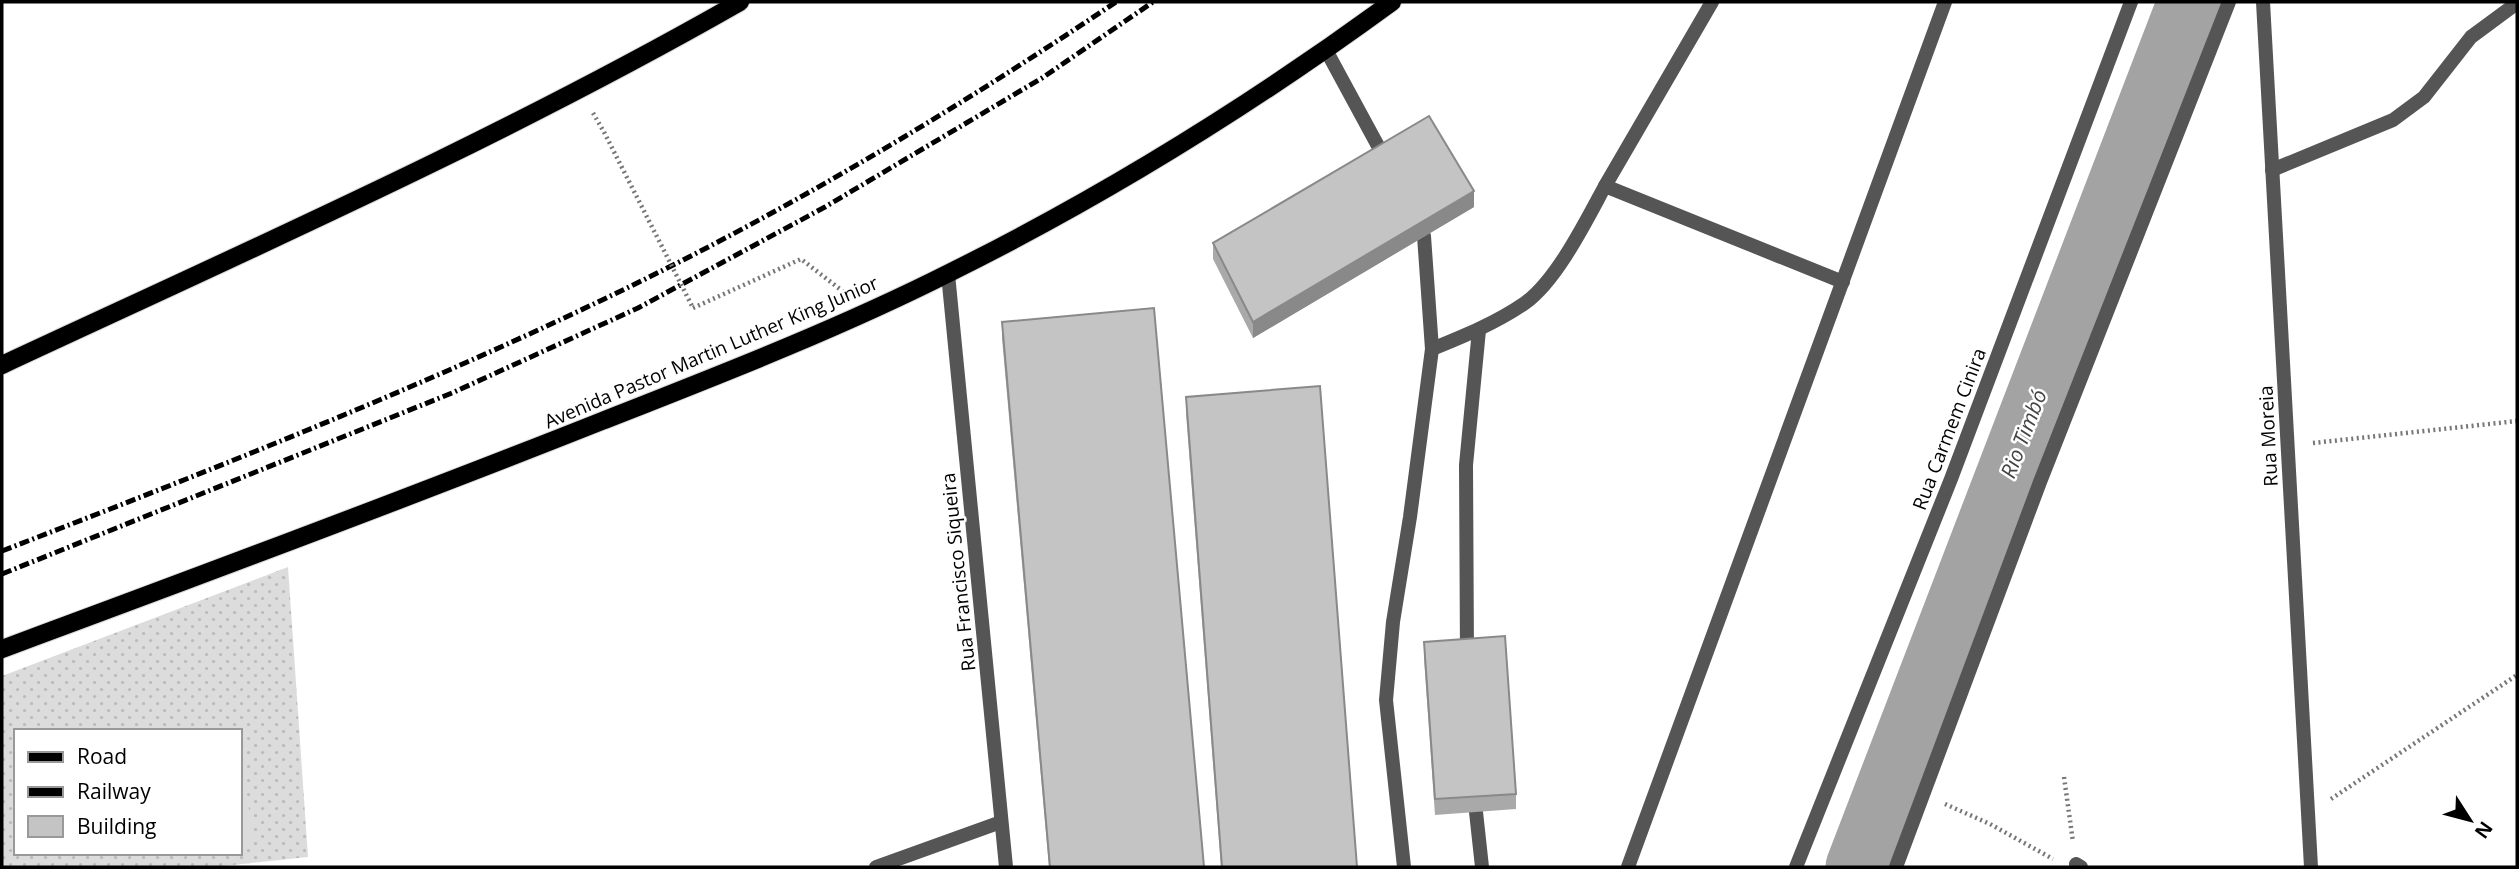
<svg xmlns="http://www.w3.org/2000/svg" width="2519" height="869" font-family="'Open Sans',sans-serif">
	<defs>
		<pattern id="grass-dots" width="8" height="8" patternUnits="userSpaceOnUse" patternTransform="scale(1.75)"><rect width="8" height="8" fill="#dcdcdc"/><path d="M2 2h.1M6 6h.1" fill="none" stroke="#bbb" stroke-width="1.8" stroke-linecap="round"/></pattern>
	</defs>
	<rect width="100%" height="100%" fill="#fff"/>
	<path fill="url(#grass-dots)" fill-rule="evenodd" d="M288,567L308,857L215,867H2V676ZM16,731H240V853H16Z"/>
	<polygon fill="#dcdcdc" points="245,779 253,841 240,843 240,780"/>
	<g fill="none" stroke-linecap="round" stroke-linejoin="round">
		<polyline stroke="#a3a3a3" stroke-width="65" points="1858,867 2190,2"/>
		<g stroke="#dbdbdb" stroke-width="20">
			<g id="primary">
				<path d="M2,365C251,249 502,138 740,2"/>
				<path d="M2,649C202,575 403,500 602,421C719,375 838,329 951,272C1104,196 1254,103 1392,2"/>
			</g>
		</g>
		<g stroke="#777" stroke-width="4.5" stroke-dasharray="2 3.5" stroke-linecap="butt">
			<polyline points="593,113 604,132"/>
			<polyline points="693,308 801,259 845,293"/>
			<polyline points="2313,443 2517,421"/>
			<polyline points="2064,777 2073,842"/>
			<polyline points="2331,799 2517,675"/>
			<polyline points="1945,804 1990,824 2053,859"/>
		</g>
		<g stroke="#555" stroke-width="14">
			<polyline points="1326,50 1384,157"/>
			<polyline points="1605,186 1712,2"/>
			<path d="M1432,349C1464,336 1496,323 1525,303C1557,280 1586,221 1605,186L1843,282"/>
			<polyline points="1467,655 1466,465 1479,330"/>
			<polyline points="1476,812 1482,867"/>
			<polyline points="1404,867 1386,700 1393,622 1410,517 1432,349 1424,236"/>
			<polyline points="1628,867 1945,2"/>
		</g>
		<g stroke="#555" stroke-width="14">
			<polyline points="2263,2 2311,867"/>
			<polyline points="2272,170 2393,120 2424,97 2471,37 2517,3"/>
			<polyline points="948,274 1006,867"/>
			<polyline points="2076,864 2081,867"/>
			<polyline points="876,867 1001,822"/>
			<polyline points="1796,867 1951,479 2131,2"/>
			<polyline points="1896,867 2040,482 2229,2"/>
		</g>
		<use href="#primary" stroke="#000" stroke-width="18"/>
		<g stroke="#000" stroke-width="5" stroke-dasharray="10 3.5 2 3.5" stroke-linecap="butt">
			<path d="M2,551C214,469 426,386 631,286C799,204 961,106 1116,2"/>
			<polyline points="2,574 452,393 638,308 825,207 1042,78 1153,2"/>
		</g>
		<polyline stroke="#777" stroke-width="4.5" stroke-dasharray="2 3.5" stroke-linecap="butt" points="604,132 693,308"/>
	</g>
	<g fill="#a9a9a9">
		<polygon points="1474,207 1253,338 1213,259 1213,243"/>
		<polygon points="1002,322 1204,867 1049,867 1002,338"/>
		<polygon points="1186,397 1357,867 1221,867 1186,413"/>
		<polygon points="1424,642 1516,794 1516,809 1435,815 1424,658"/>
	</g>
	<polygon fill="#898989" points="1474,191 1474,207 1253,338 1253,322"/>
	<g fill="#c4c4c4" stroke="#898989" stroke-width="2">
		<polygon points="1429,116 1474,191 1253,322 1213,243"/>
		<polygon points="1154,308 1204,867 1050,867 1002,322"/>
		<polygon points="1320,386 1357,867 1222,867 1186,397"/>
		<polygon points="1505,636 1516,794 1435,799 1424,642"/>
	</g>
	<g text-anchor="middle" stroke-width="5" stroke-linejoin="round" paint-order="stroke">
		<g font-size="19" fill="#000" stroke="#fff">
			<text transform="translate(711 352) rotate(-23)" y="7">Avenida Pastor Martin Luther King Junior</text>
			<text transform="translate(1949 429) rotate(-69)" y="7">Rua Carmem Cinira</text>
			<text transform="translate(2268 436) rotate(-93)" y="7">Rua Moreia</text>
			<text transform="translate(958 572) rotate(-96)" y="7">Rua Francisco Siqueira</text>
		</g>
		<g font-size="21" font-style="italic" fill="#444" stroke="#fff">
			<text transform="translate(2024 434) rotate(-69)" y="7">Rio Timbó</text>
		</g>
	</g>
	<rect width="2519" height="869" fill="none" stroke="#000000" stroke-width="7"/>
	<rect x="14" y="729" width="228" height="126" fill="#ffffff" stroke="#999999" stroke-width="2"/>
	<rect x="28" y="752" width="35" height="10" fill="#000000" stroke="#999999" stroke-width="2"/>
	<text x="77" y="764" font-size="21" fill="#000000">Road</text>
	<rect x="28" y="787" width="35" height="10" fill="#000000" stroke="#999999" stroke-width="2"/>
	<text x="77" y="799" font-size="21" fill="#000000">Railway</text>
	<rect x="28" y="816" width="35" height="21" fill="#c4c4c4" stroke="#999999" stroke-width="2"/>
	<text x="77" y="834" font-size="21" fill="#000000">Building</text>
	<g transform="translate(2470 820) rotate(126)" stroke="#ffffff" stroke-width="5" paint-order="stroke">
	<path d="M0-5L12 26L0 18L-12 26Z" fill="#000000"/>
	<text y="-10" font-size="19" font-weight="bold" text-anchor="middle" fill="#000000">N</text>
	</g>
</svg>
